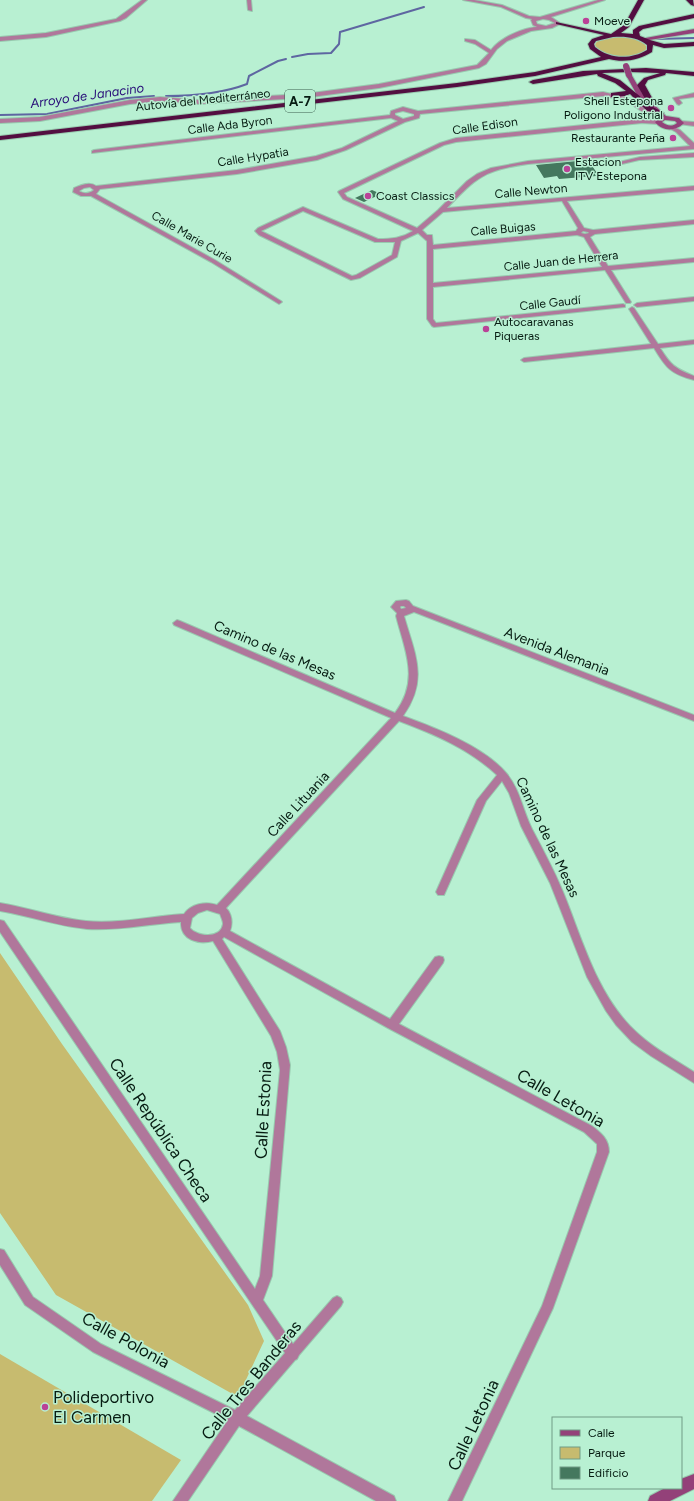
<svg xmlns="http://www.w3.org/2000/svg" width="694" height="1501" font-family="Figtree,sans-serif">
	<rect width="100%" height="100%" fill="#b8f0d2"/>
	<g fill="#c7bb6f">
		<path d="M622,36L643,41L647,48C639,61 602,59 595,45C599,35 613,37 622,36Z"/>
		<polygon points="0,953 62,1044 248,1305 264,1341 238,1397 56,1295 0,1213"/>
		<polygon points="0,1354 181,1460 152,1501 0,1501"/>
	</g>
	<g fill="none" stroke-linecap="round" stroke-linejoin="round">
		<g stroke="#5e66a1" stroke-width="2">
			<polyline points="656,39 694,38"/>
			<polyline points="292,57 308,54 331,53 339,44 340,32 424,7"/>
			<path d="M166,96C194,96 221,94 247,84L249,76L278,61L286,59"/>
			<polyline points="0,115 47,114 127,98 154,96"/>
		</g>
	</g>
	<g fill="#44785e">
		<polygon points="588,160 597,173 594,173 596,176 559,179 557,176 544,178 536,165"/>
		<polygon points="372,190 381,194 364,202 355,198"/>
	</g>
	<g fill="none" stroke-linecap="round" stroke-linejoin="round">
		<g stroke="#98caaf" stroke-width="2">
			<g id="street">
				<polygon points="142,0 147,0 126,18 120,21 46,37 0,41 0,37 46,33 116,19"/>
				<polygon points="247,0 251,0 252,11 248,10"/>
				<path d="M463,0H474L502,5L529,16L540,17L598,0H605L551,17L560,23V24L552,28L531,31L507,41L497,49L486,64L479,68L379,88L304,98L199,104L160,101L130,104L40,121L0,123V119L40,117L130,100L160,97L199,100L304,94L379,84L477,65L489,53L475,44L465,41V39L475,40L491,50C500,38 522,28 537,27L533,25L531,20L532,19L526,18L501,7ZM543,19L549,20L555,23L546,26L537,24L536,21Z"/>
				<path d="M603,92L629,98L654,115L663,119L660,121L650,117L625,100L603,96L420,114L419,118L405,122L346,150L317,160L237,174L100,189L96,194L215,260L281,301L282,302L279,304L211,262L91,196H81L73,192L74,188C81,185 90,181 96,186L237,170L316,156L342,148L398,121L391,118L92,153V151L94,150L390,115L391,111L403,107L418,111ZM403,111L414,114V116L403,119L395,115V113ZM90,187L94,190C89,194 84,194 79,191L84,188Z"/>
				<polygon points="694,93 694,97 679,99 682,103 679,105 677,104 673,98"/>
				<path d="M642,119L658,120L661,122L658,124L642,123L456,142L444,145L344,193L347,197L417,228L438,210L467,181L477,174L491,168L528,161L690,146L676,132L667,127L672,126L680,130L694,143V149L528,164C484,170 477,177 447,208L694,186V190L567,201L584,228L593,230L694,220V224L595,234L590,237L608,266L694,258V262L611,270L631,302L630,303H626L605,270L433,287V319L436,323L623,304L625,305V307L434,327L432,326L427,319V241L418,233L401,241L397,257L360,278L351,280L259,235L255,231L258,228L303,207L378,239C391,239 402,238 413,231L343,199L338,192L339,191L440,143L456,138ZM562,201L578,228L576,231L433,245L432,235H427L422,230L443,212ZM303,211L375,242H395L392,255L356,275L352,276L261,231ZM583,231L588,232L589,233L585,234L581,233ZM577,235L584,237L602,267L433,283V249Z"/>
				<polygon points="681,121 694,122 694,126 679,124 679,122"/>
				<polygon points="694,153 694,157 639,160 622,164 619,162 640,157"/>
				<polygon points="694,297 694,301 637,307 634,305 637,303"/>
				<path d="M632,307L634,308L658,344L694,340V344L660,348C671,365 674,368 694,376V380C671,374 666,368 654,348L524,362L521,360L524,358L651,344L629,309Z"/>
				<path d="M406,600L409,601L413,606L694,715V721L414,612L404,616C415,655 429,679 403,716C436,728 485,747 507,774C520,790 523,811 532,829C543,850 554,870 563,892C582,938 595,989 630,1026C648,1045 672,1058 694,1072V1083L651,1056L632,1042L616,1025L606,1011L587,977L550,883L521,826L509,793L502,781L486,801L444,895H438L436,892L477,800L497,775C469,749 434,734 399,721L226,908C232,914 233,923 230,931L390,1019L435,957L439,956L443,957L444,960L443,963L399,1024L592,1126C601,1133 609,1139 609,1152L553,1308L462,1501H448L542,1306L597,1152V1144L584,1132L388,1028L224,937L222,939L280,1031L286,1047L290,1065L272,1276L263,1300L293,1344L333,1298L337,1296L341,1298L343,1302L341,1306L299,1355L297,1359L295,1360L247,1416L394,1496L396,1501H376L239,1426L188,1501H173L228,1420L93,1352L25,1305L0,1265V1249L4,1250L33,1297L101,1344L235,1410L285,1353L0,932V920L4,921L255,1289L260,1276L280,1070L277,1052L271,1036L213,941C199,945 180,940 181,922C149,924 118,931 87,929C57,926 29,916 0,911V903C29,908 57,918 86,921C119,924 151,916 184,914C191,904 205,901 217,905L391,718L174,625L173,623L177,620L180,621L395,713C420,680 405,651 396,616L397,613L391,607L396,601ZM401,606H404L406,608L401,609L400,607ZM207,910L220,914C221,917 223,921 223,924C221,939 197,937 190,928L192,918L198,913Z"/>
			</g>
		</g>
		<g stroke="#98caaf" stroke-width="2">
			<g id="secondary">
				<polygon points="694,29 694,33 643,41 640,39"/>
				<path d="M627,74H631L642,93L666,116L679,118L684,123L683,124C674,132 662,131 655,122L660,118L637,95L626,75ZM665,120L675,121L677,123C672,127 667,126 662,122Z"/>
				<polygon points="694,1474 694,1489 670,1501 648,1501 650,1496 665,1488 681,1488 681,1479"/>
			</g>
		</g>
		<g stroke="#98caaf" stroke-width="2">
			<g id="highway">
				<path d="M638,0H644L629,27L621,33L633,34V30L639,26L694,14V18L643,29L639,32L640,36L650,40L664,44L694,42V46L664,48L653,45L652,52C639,60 624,63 609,59L535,76L457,87L0,140V136L457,83L535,72L601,57L590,49L588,44L592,39L604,35L556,24V22L611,34L624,25ZM613,37C625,36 637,37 647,45V50C631,60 609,59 595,47L594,44L596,41Z"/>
				<polygon points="686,0 693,0 694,6 691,5"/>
				<path d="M646,68L694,72V76L666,73L665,75L648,80L645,85L656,105L653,107L664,113V117C651,118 638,102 630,94L625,96L611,97V93L626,91L615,83L598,76L597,74L533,84L529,82L533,80L583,71ZM630,72L660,73L644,78L637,85L647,102L620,80L602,73Z"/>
			</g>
		</g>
		<use href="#street" fill="#b0779b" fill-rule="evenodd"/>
		<use href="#secondary" fill="#934179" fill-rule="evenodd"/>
		<use href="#highway" fill="#530e41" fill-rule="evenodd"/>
		<g stroke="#98caaf" stroke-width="7" stroke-linecap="butt">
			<polyline id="secondary-bridge" points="626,66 629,75"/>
		</g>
		<use href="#secondary-bridge" stroke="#934179" stroke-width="6"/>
	</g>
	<g fill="#ba4297" stroke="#b8f0d2" stroke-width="1.5">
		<circle cx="586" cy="21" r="4"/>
		<circle cx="671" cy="108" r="4"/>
		<circle cx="673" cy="138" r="4"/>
		<circle cx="567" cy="169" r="4"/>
		<circle cx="368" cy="196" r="4"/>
		<circle cx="486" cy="329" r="4"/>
		<circle cx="45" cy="1407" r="4"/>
	</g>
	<g text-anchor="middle" stroke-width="3" stroke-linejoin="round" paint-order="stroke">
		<g font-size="12" fill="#061c12" stroke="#b8f0d2" text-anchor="start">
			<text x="594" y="25">Moeve</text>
			<text x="663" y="105" text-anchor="end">Shell Estepona<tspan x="663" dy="14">Poligono Industrial</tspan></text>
			<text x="665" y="142" text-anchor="end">Restaurante Peña</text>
			<text x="575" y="166">Estacion<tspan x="575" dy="14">ITV Estepona</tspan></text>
			<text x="376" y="200">Coast Classics</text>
			<text x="494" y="326">Autocaravanas<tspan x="494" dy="14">Piqueras</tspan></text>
		</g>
		<g font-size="12" fill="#061c12" stroke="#b8f0d2">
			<text transform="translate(203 100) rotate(-6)" y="4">Autovía del Mediterráneo</text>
			<text transform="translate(230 125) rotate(-7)" y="4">Calle Ada Byron</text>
			<text transform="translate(485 126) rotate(-8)" y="4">Calle Edison</text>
			<text transform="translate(253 157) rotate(-9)" y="4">Calle Hypatia</text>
			<text transform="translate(531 191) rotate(-5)" y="4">Calle Newton</text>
			<text transform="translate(503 229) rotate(-5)" y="4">Calle Buigas</text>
			<text transform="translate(192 237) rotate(30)" y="4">Calle Marie Curie</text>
			<text transform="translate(561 261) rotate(-6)" y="4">Calle Juan de Herrera</text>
			<text transform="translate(550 303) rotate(-6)" y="4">Calle Gaudí</text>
		</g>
		<g font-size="13" font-style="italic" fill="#260b77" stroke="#b8f0d2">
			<text transform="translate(87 95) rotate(-8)" y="5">Arroyo de Janacino</text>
		</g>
		<rect fill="#b8f0d2" stroke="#3b5c4c" stroke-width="1" x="285" y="90" width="30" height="22" rx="3"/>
		<g font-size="13" font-weight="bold" fill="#061c12">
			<text x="300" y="106">A-7</text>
		</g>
		<g font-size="14" fill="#061c12" stroke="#b8f0d2">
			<text transform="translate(275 650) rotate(23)" y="5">Camino de las Mesas</text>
			<text transform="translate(557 651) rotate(21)" y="5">Avenida Alemania</text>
			<text transform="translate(298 804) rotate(-47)" y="5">Calle Lituania</text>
			<text transform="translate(548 837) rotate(65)" y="5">Camino de las Mesas</text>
		</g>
		<g font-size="17" fill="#061c12" stroke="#b8f0d2">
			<text transform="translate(561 1098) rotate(30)" y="6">Calle Letonia</text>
			<text transform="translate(263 1110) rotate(-87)" y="6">Calle Estonia</text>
			<text transform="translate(161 1130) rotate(56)" y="6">Calle República Checa</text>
			<text transform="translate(126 1340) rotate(29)" y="6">Calle Polonia</text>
			<text transform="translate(251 1380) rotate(-51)" y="6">Calle Tres Banderas</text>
			<text transform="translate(473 1425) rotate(-65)" y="6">Calle Letonia</text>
		</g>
		<g font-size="17" fill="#061c12" stroke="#b8f0d2" text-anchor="start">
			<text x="53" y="1403">Polideportivo<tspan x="53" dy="20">El Carmen</tspan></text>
		</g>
	</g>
	<rect x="552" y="1417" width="130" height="72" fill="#b8f0d2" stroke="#719b85"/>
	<rect x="560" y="1430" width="20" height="6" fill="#934179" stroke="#719b85"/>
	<text x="588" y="1437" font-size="12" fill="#061c12">Calle</text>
	<rect x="560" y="1447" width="20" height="12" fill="#c7bb6f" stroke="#719b85"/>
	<text x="588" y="1457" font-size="12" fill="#061c12">Parque</text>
	<rect x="560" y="1467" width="20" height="12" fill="#44785e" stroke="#719b85"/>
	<text x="588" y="1477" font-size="12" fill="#061c12">Edificio</text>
</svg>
